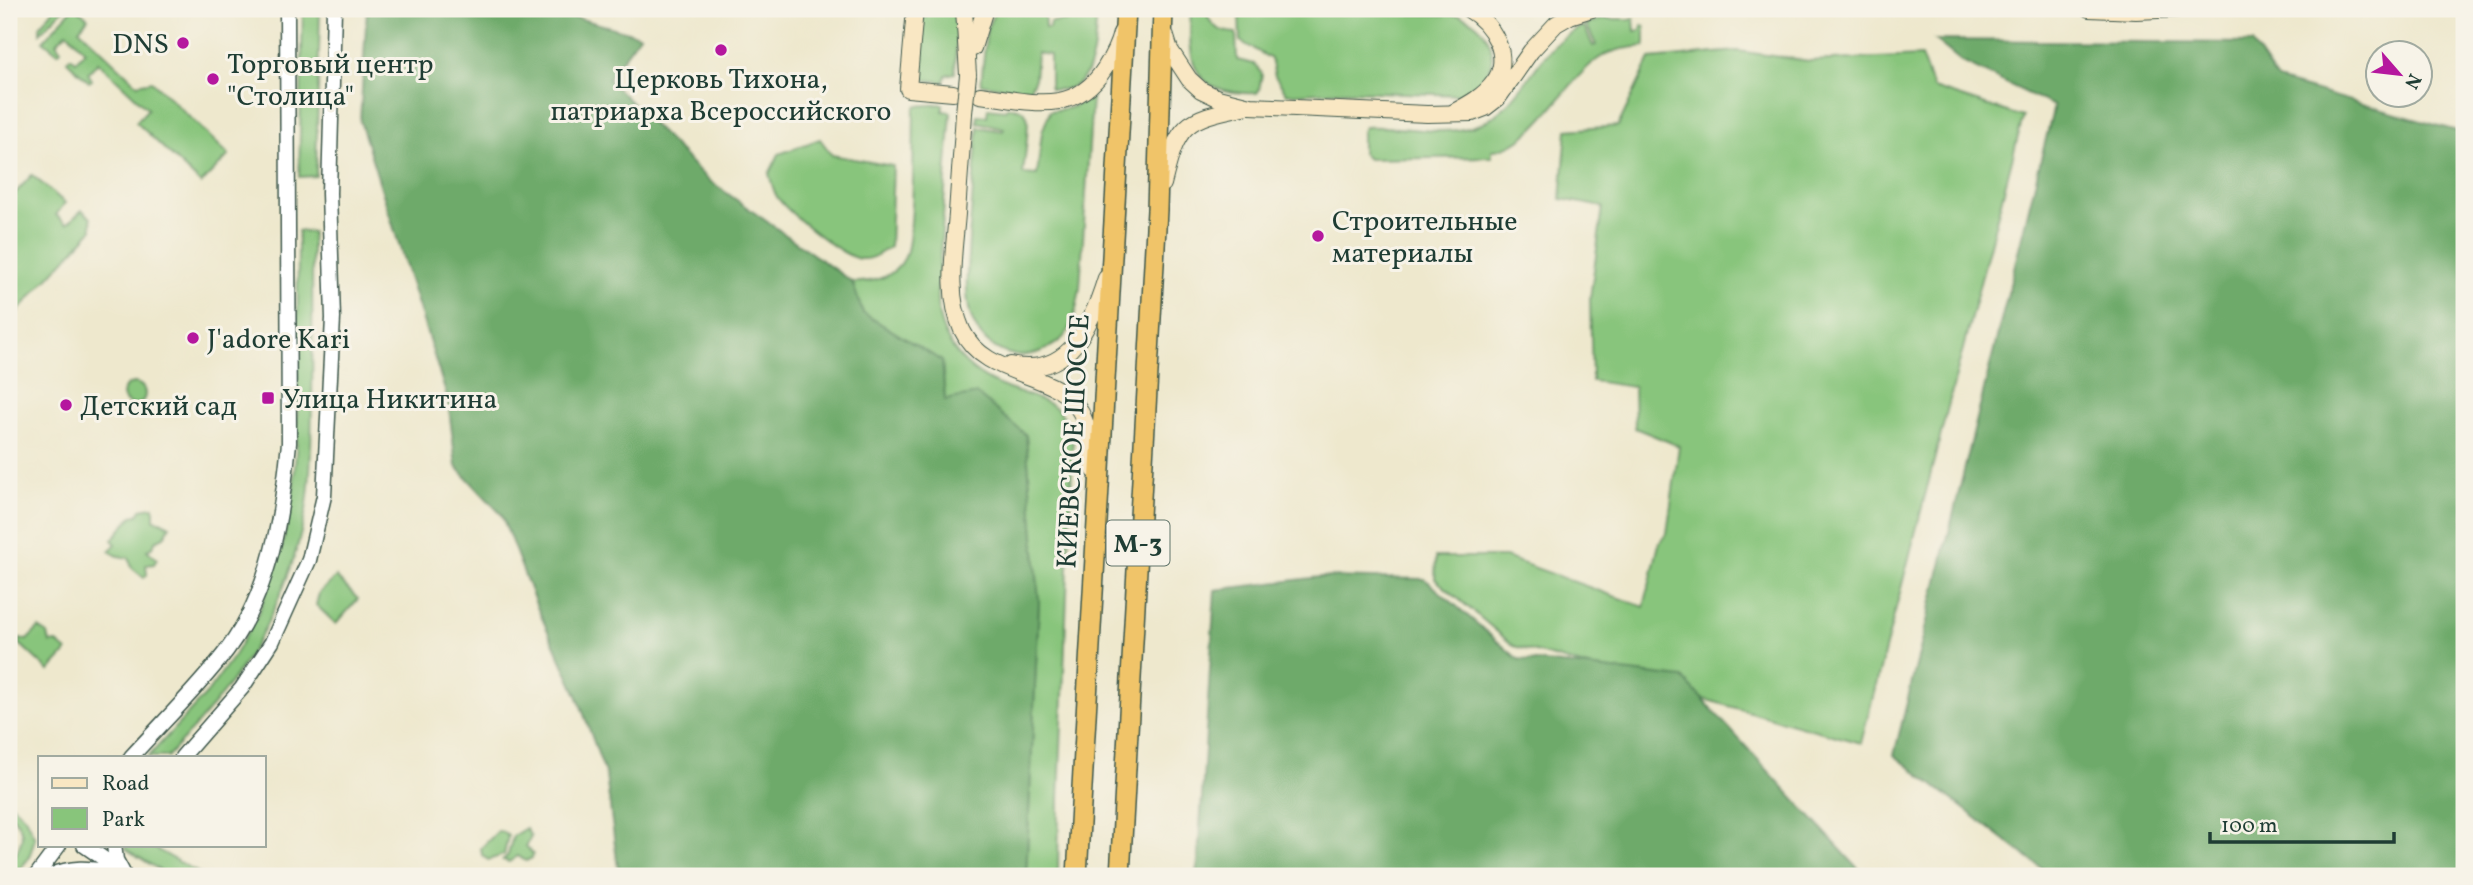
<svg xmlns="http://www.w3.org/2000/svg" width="2473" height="885" font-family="Vollkorn,serif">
	<rect width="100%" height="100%" fill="#f7f3e8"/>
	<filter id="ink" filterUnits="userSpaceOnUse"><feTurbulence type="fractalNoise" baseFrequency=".0143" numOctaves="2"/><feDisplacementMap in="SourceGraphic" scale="14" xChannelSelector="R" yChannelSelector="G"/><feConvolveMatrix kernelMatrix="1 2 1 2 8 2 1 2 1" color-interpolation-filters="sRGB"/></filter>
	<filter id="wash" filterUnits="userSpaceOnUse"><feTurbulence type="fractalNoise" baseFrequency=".00686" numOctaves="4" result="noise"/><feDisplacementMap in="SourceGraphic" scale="28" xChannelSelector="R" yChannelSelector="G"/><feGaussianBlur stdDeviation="1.57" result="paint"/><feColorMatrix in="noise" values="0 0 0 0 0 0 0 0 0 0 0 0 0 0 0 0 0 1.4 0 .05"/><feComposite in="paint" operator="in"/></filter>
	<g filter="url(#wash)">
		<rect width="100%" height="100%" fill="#eee8cd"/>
		<g fill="#88c57b" stroke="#548158" stroke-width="2">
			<polygon points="54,9 64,9 40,33 40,26"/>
			<polygon points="72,9 78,9 88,18 79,29 137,84 152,81 229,155 201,184 136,122 148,109 98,62 88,73 92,80 89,82 67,61 70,57 76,61 85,51 67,32 56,43 61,50 58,53 43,41"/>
			<polygon points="303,9 320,9 316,176 299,177"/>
			<polygon points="926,9 953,9 957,34 955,73 946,75 944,82 925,80 920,72 922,21 926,16"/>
			<path d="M996,9H1044L1045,28H1049L1050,22L1067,21L1080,9H1097C1094,41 1098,96 1050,89V55L1037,53L1035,79L1029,90L1024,91L981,84L987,28Z"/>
			<path d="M1191,9H1206C1209,26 1219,32 1236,33L1237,60L1254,64L1262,74L1259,90L1257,93C1192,96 1187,63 1191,9Z"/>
			<path d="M1239,9L1459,15C1501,30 1504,77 1462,95L1345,91L1287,94L1275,76L1271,59L1240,41Z"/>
			<path d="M1603,19H1634L1635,31L1641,30L1642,25L1645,26V46C1628,48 1612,49 1598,59C1565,81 1533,149 1492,150V157L1368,159L1362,153V131L1365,127C1399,125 1435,136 1468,128C1524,114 1533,45 1584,26L1593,46L1596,45L1586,24Z"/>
			<polygon points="1737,51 1810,61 1921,56 1933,88 2023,117 1861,743 1514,646 1435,579 1436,557 1505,557 1644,607 1659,544 1667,533 1679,446 1635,428 1634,387 1592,381 1590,298 1603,207 1561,199 1567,130 1618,126 1650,59"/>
			<path d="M1092,98L1080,288C1077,304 1075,321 1066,334C1062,340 1056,344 1050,347C1017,367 980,349 970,313C964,289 968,263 969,239C972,201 975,164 978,127L1003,131L1004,128L977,122L978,115L987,116L988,108L1005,110L1008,107C1015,107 1024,108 1027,116C1030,124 1024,163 1023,174L1037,175L1042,132L1050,111L1069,108Z"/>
			<path d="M943,104V111L951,112L937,296C937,338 964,372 1004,387C1020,394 1040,397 1055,407C1065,415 1070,428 1073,440L1059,799L1058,876H1026L1039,602L1026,436L945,400L942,361L863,313L852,282C871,283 894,278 904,259C915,240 913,139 914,111L916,106Z"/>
			<path d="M820,139L832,155L893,166L890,247C880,253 872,260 860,259C843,257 784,210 776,195C773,189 771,180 769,174L779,154Z"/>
			<polygon points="32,175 65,203 56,215 67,224 82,210 91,217 92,230 9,321 9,200"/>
			<path d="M298,231L312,232C312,289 313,346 312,403C311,436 312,470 307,504C298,558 275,616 245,662C222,697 195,727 167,757H148L207,693L235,654L259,612L281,552L293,494L297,439Z"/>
			<circle cx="134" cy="394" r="11"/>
			<polygon points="154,507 154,520 160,521 170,526 164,537 155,541 153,547 147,550 157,559 154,564 146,565 147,575 144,578 132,568 129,558 118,556 109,551 116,544 112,540 132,516 138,515 141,509"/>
			<polygon points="336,577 358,599 336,624 316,605 319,593"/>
			<polygon points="39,628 48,634 50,643 56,642 67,651 49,671 20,644 20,639 27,640"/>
			<path d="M11,804L25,817L35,838L29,858L14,876H9C9,851 38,840 9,813Z"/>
			<polygon points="526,828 531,837 526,846 533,854 532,858 526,861 518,856 509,862 503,860 508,855 513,836"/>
			<polygon points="498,831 503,832 508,836 504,855 488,860 482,855 481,848"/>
			<polygon points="126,845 149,845 204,876 169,876 126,849"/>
		</g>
		<g fill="#6eaa6b" stroke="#467450" stroke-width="2">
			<polygon points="367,9 548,10 640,35 608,79 707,179 852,282 863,313 942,361 945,400 977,394 1026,435 1039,602 1026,876 619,876 606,776 577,695 537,607 501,514 456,466 448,400 360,121"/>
			<polygon points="1935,40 2252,43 2277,80 2464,133 2464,876 2052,876 1894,755 2054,106 1962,62"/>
			<polygon points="1320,577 1425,579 1518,659 1683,678 1865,876 1197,876 1215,590"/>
		</g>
	</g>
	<g filter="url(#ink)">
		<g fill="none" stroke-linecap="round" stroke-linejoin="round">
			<g stroke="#3e574b" stroke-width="17">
				<g id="tertiary">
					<path d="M131,757C163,722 198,688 227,650C271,591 282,514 289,443L287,9"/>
					<polyline points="182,757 242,688 272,642 309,560 324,496 333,318 329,193 334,9"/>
					<polyline points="84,845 120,870"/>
					<polyline points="114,845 116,860 122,871"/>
					<polyline points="36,876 59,845"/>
					<path d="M50,876C76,864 96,870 123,873"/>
				</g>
			</g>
			<g stroke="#3e574b" stroke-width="18">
				<g id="secondary">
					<polyline points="915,9 908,89 953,93"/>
					<polyline points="964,9 968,75"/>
					<polyline points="2089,9 2136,11 2180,9"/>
					<polyline points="1165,34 1170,50 1189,79 1201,90 1218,98 1250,106 1427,114 1472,113 1485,108 1498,98 1531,51 1556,24 1570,16 1592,9"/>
					<polyline points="973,48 985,9"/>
					<path d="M980,95C1029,101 1074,117 1105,68C1112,57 1118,46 1121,33"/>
					<path d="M1454,112C1469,104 1484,96 1494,82C1513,56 1492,23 1468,9"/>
					<path d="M964,113C962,147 959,181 957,214C954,252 946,294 962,330C986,381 1058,368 1081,413C1090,430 1092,451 1094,470"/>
					<path d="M1163,184C1178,124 1183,119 1244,107"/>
					<path d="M1011,365C1070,379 1092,323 1106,278"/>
				</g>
			</g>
			<g stroke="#3e574b" stroke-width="22">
				<g id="trunk">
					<polyline points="1077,876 1126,9"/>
					<polyline points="1120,876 1157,210 1163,9"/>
				</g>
			</g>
			<use href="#tertiary" stroke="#fff" stroke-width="14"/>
			<use href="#secondary" stroke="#f9e7c3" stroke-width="16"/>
			<use href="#trunk" stroke="#f0c469" stroke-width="19"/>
			<g stroke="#3e574b" stroke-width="18" stroke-linecap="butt">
				<polyline id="secondary-bridge" points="964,113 968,75"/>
			</g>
			<use href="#secondary-bridge" stroke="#f9e7c3" stroke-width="16"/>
		</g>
	</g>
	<g fill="#b5179e" stroke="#f7f3e8" stroke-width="2.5">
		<circle cx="183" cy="43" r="7"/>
		<circle cx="721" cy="50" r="7"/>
		<circle cx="213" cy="79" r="7"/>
		<circle cx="1318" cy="236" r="7"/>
		<circle cx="193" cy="338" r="7"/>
		<rect x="261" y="391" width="14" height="14" rx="3.5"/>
		<circle cx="66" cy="405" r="7"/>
	</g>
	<g text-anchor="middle" stroke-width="6" stroke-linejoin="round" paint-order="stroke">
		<rect fill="#f7f3e8" stroke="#60746a" stroke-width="2" x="1106.5" y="520.5" width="63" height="45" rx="5"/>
		<g font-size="26" font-weight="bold" fill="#1f3d34">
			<text x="1138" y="552">М-3</text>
		</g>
		<g font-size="28" fill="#1f3d34" stroke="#f7f3e8" text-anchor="start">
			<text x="169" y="53" text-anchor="end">DNS</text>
			<text x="227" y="73">Торговый центр<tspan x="227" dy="32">"Столица"</tspan></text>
			<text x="721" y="88" text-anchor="middle">Церковь Тихона,<tspan x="721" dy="32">патриарха Всероссийского</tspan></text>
			<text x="1332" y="230">Строительные<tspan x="1332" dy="32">материалы</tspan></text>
			<text x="207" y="348">J'adore Kari</text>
			<text x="282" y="408">Улица Никитина</text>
			<text x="80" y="415">Детский сад</text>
		</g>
		<g font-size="28" fill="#1f3d34" stroke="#f7f3e8">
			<text transform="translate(1072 441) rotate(-87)" y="10">КИЕВСКОЕ ШОССЕ</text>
		</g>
	</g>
	<rect width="2473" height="885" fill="none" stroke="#f7f3e8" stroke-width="35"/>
	<rect x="38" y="756" width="228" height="91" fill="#f7f3e8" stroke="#a1aaa0" stroke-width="2"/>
	<rect x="52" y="778" width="35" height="10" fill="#f9e7c3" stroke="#a1aaa0" stroke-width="2"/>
	<text x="102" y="790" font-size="21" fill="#1f3d34">Road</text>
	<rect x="52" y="808" width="35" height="21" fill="#88c57b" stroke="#a1aaa0" stroke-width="2"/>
	<text x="102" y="826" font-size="21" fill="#1f3d34">Park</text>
	<g transform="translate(2399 74) rotate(118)"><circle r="33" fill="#f7f3e8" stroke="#a1aaa0" stroke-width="2"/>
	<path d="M0-5L12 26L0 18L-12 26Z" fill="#b5179e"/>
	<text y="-10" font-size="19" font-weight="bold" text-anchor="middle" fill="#1f3d34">N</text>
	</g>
	<path d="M2210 832v10h184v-10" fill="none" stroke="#1f3d34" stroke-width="3.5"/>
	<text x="2221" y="832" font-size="21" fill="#1f3d34" stroke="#f7f3e8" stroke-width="5" paint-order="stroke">100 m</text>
</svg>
